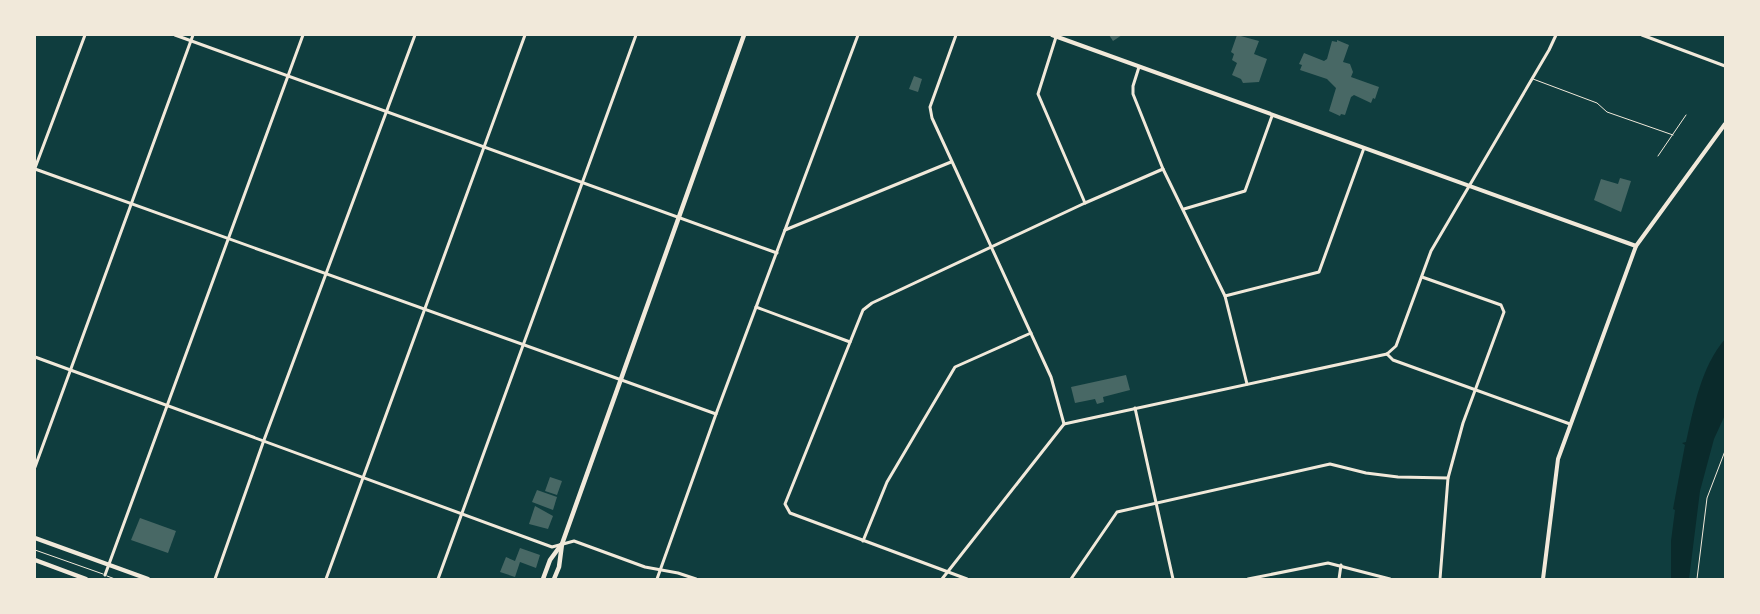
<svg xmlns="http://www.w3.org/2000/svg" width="1760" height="614" font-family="Ubuntu,sans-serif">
	<rect width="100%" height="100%" fill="#0f3d3e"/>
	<path fill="#0a2a2b" d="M1725,339V415L1714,439L1700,491L1689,579H1671V541L1675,510L1673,509L1685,445L1682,443L1686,442C1694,407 1701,367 1725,339Z"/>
	<g fill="#486865">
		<polygon points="1109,35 1122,35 1113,41"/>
		<polygon points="1237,35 1259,41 1254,54 1267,59 1259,82 1243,83 1241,79 1232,75 1237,63 1232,60 1234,54 1231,52"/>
		<polygon points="1337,40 1349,45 1343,62 1350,64 1353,72 1351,77 1379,87 1375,99 1373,98 1371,103 1354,95 1351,97 1345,115 1341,114 1340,116 1329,111 1336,88 1327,79 1300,70 1302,65 1299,64 1304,53 1324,61 1327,59 1332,41 1337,42"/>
		<polygon points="914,76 922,79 918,92 909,89"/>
		<polygon points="1620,178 1631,181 1621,212 1594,200 1601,179 1618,184"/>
		<polygon points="1126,375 1130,390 1103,397 1104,402 1097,404 1095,399 1075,403 1071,387"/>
		<polygon points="550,477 562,481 557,495 545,491"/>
		<polygon points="537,490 557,497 553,510 532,502"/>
		<polygon points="535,506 553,516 548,529 529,524"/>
		<polygon points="140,518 176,531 168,553 131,540"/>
		<polygon points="520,548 540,555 536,568 520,562 515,577 500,572 506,557 515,561"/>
	</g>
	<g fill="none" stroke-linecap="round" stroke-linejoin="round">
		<polyline stroke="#f1e9da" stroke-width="1" points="1697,579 1707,498 1725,451"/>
		<g stroke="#f1e9da" stroke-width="1">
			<polyline points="1533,79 1597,103 1607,112 1673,135"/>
			<polyline points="1658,156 1686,115"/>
			<polyline points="35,550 103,574"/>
			<polyline points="107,576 115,579"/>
		</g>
		<g stroke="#f1e9da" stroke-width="3">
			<polyline points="175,35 777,253"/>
			<polyline points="956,35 930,107 932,118 1051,377 1064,424"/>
			<polyline points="1642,35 1725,66"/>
			<polyline points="1056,37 1038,94 1085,203"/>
			<polyline points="1139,67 1133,86 1133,94 1163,169 1225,296 1247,384"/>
			<polyline points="35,168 85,35"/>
			<polyline points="35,169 716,414"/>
			<polyline points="1184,209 1245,191 1272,116"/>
			<polyline points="785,230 951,162"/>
			<polyline points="1422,277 1501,305 1504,312 1463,423 1448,478 1440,579"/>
			<polyline points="1225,296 1319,272 1364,148"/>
			<polyline points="756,307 850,342"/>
			<polyline points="1387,354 1396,346 1431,251 1549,50 1556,35"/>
			<polyline points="1387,354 1393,360 1570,424"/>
			<polyline points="35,357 552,547 574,541 645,567 678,573 696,579"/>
			<polyline points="1135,408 1173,579"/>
			<polyline points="35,467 193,35"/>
			<polyline points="863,541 887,482 955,367 1031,333"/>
			<polyline points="105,575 303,35"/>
			<polyline points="215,579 264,440 415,35"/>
			<polyline points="326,579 525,35"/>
			<polyline points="438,579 636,35"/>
			<polyline points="657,579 716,414 858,35"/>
			<polyline points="942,579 1064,424 1387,354"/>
			<polyline points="967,579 790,513 785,504 863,310 872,303 1085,203 1163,169"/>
			<polyline points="1071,579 1117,512 1330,464 1366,473 1398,477 1448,478"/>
			<polyline points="1248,579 1328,563 1390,579"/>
			<polyline points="1339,579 1341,565"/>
		</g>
		<g stroke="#f1e9da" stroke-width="4">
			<polyline points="1052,35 1636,246"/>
			<polyline points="1543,579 1558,459 1636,246 1725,124"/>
		</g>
		<g stroke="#f1e9da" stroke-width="4.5">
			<polyline points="35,538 148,579"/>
			<polyline points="35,560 86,579"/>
			<polyline points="543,579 550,560 561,545"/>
			<polyline points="554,579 559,567 562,544 744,35"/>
		</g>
	</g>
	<rect width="1760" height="614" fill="none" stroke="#f1e9da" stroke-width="72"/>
</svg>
